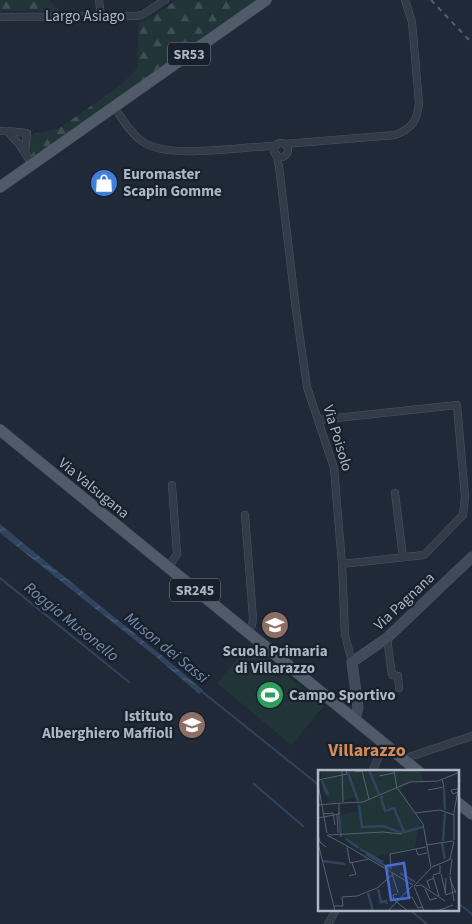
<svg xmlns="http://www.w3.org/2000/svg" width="472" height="924" font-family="'Source Sans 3',sans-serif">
	<defs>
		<pattern id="forest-firs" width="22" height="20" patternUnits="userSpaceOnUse" patternTransform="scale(1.25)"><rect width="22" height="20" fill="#213538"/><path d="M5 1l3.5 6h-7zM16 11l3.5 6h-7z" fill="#3f5053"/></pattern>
		<pattern id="water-waves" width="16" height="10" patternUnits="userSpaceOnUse" patternTransform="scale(1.25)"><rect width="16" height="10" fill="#31445f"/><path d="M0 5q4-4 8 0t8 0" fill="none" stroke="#4c5d74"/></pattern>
	</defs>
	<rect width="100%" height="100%" fill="#1f2937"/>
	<g fill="url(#forest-firs)">
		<polygon points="0,0 49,0 60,11 0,11"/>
		<polygon points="176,0 257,0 35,157 28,155 28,135 58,129 121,85 137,69 139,23 154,16"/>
	</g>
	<polygon fill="#213538" points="250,644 324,706 291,745 217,683"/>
	<path fill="url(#water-waves)" d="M0,524C67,580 136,633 203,690L199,694L155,656L0,533Z"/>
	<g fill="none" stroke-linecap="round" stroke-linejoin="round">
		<g stroke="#31445f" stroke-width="2">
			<polyline points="0,578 129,682"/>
			<polyline points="200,690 320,786"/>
			<polyline points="254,784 303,826"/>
			<polyline points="458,903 472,914"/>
			<polyline points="410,910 427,924"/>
		</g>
		<g stroke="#4d5662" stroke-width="8">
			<g id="street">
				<polyline points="99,0 101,16"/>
				<polyline points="0,17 137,16 142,15 165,0"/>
				<path d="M114,107C122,118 131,134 143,142C169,160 242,146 276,146"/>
				<polyline points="0,131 7,131 19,144 32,164"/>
				<polyline points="7,131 27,133 25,153"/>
				<circle cx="281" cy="150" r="7"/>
				<path d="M284,144L395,135C413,128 417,121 419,103L412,22L405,0"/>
				<polyline points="276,154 279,166 296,310 307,387 334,468 342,564 345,635 352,662"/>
				<polyline points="318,420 457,405 465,497 463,515 424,555 342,564"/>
				<polyline points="395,493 403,557"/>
				<polyline points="245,515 253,618 252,625 246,632"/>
				<polyline points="168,568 177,554 172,485"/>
				<polyline points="387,638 392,675 398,676 399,688"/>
				<polyline points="403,759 472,736"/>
				<polyline points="372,772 384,744"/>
				<polyline points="328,924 336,910"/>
			</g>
		</g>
		<g stroke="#4d5662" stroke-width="11">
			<polyline id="secondary" points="355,719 358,708 352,662 387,638 472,557"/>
		</g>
		<g stroke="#3c4451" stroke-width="12">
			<g id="primary">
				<polyline points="0,187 266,0"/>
				<polyline points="0,430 419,772"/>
				<polyline points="458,803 472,814"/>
			</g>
		</g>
		<use href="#street" stroke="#323b47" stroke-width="7"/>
		<use href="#secondary" stroke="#404a5a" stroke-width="10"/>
		<use href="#primary" stroke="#505a68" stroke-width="11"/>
		<polyline stroke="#545f6f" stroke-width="2" stroke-dasharray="5 5" stroke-linecap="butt" points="431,0 472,43"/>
	</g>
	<defs>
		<g id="shop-disc" transform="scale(1.4375)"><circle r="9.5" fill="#3f7fe0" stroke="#18202c"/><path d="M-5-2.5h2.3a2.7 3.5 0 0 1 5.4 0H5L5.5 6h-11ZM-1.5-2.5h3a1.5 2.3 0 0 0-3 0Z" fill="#fff"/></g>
		<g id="school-disc" transform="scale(1.4375)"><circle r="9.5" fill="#8d6e63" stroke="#18202c"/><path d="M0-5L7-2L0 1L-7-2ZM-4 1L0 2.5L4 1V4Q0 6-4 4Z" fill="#fff"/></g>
		<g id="stadium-disc" transform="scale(1.4375)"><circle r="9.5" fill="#2e9e5b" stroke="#18202c"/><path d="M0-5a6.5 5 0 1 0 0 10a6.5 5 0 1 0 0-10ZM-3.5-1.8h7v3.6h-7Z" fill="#fff"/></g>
	</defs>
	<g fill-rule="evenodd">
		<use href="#shop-disc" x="104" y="183"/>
		<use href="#school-disc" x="275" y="625"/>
		<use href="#stadium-disc" x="270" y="695"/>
		<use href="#school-disc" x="192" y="725"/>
	</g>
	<g text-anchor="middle" stroke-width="4.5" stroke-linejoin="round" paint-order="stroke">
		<g fill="#18202c" stroke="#808996" stroke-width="1">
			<rect x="168" y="42.5" width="42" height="23" rx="4"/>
			<rect x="170" y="578.5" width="50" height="23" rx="4"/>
		</g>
		<g font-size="14" font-weight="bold" fill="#acb6c4">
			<text x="189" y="59">SR53</text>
			<text x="195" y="595">SR245</text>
		</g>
		<g font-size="15" fill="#acb6c4" stroke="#18202c">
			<text x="85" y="21">Largo Asiago</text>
			<text transform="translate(338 438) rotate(73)" y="5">Via Poisolo</text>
			<text transform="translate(94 488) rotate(39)" y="5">Via Valsugana</text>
			<text transform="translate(404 601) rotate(-43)" y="5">Via Pagnana</text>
		</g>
		<g font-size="15" font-weight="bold" fill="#acb6c4" stroke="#18202c" text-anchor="start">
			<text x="123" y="179">Euromaster<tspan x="123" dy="17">Scapin Gomme</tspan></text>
			<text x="275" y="656" text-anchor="middle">Scuola Primaria<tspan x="275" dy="17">di Villarazzo</tspan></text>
			<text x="289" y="700">Campo Sportivo</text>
			<text x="173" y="721" text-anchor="end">Istituto<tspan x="173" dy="17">Alberghiero Maffioli</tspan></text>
		</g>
		<g font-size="16" font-style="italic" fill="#738dae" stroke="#18202c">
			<text transform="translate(72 621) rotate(39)" y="6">Roggia Musonello</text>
			<text transform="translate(167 647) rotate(39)" y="6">Muson dei Sassi</text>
		</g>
		<g font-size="18" font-weight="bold" fill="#d68c56" stroke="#18202c">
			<text x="367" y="756">Villarazzo</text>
		</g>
	</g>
	<g transform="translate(318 770)">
		<rect width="141" height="141" fill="#1f2937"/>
		<path d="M3,0H103L105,13L93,12L83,19L104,56L100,58L97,78L57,87L34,76L26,68L22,45L40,41L38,27L13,34L5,22Z" fill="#213538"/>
		<path fill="none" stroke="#31445f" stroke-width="2.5" d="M51,0L61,24M30,3L40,31M4,11L10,25M126,18L127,40M65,26L63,28L67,41L76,38L86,62M41,35L44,57L66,56L83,63L105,57M21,42L23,67M28,69L41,78M125,71L127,43M124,73L127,89M42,79L65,92M48,84L72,99M5,91L27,94M82,103L97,112M60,119L63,132L68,131L69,134M50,123L55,141"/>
		<path fill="none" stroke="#57616f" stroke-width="1" d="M24,0L25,32M76,0L79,19M37,2L44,1L51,29M61,6L76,3M0,10L29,4L28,0M0,13L6,47M80,19L105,54L113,98M110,20L126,17L124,9M140,22L135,24L133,20L140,19M24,33L45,32L92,12L120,11L142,2M0,35L24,33M97,43L122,40L136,45M5,44L15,43L17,55M19,45L20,63M6,47L9,63M0,48L21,44V34M0,65L2,72L8,77M9,65L29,76M10,65L65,62L83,64M136,70V42L142,10M0,73L17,141M108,75L135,71M29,76L95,115M29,77L32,93L51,89M98,79L100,85L109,83M132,89L136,71M114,97L133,89M73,99L72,84L108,77M74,103L80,123M123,104L128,125L138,121M115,105L122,103V95M132,105L134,89M31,106L38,104L34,93M115,106L121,126M132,106L136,131M132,109L138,123M96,116L106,141M96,116L113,98M98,116L103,115L127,131M107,119L112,130L119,128M112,119L109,111L116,108M127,123L128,108M79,124L75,125L76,130L90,141M84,129L94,127L100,138L105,137M16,136H25L24,127L39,126L59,118L74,105M71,140L94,116M119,141L135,135"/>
		<path fill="#486dd2" fill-opacity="0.15" stroke="#486dd2" stroke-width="2.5" d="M86,93L91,128L73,130L68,96Z"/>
		<rect width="141" height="141" fill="none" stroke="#acb6c4" stroke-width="2.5"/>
	</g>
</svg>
